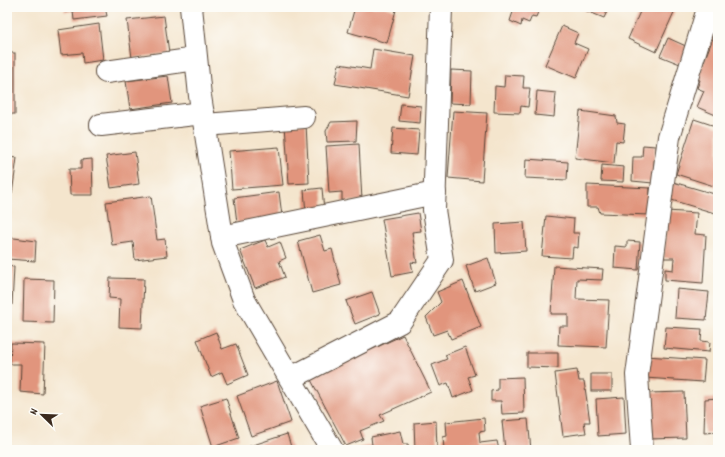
<svg xmlns="http://www.w3.org/2000/svg" width="725" height="457" font-family="Dekko,sans-serif">
	<rect width="100%" height="100%" fill="#fdfcf7"/>
	<filter id="ink" filterUnits="userSpaceOnUse"><feTurbulence type="fractalNoise" baseFrequency=".025" numOctaves="2"/><feDisplacementMap in="SourceGraphic" scale="8" xChannelSelector="R" yChannelSelector="G"/><feConvolveMatrix kernelMatrix="1 2 1 2 8 2 1 2 1" color-interpolation-filters="sRGB"/></filter>
	<filter id="wash" filterUnits="userSpaceOnUse"><feTurbulence type="fractalNoise" baseFrequency=".012" numOctaves="4" result="noise"/><feDisplacementMap in="SourceGraphic" scale="16" xChannelSelector="R" yChannelSelector="G"/><feGaussianBlur stdDeviation="0.9" result="paint"/><feColorMatrix in="noise" values="0 0 0 0 0 0 0 0 0 0 0 0 0 0 0 0 0 1.4 0 .05"/><feComposite in="paint" operator="in"/></filter>
	<g filter="url(#wash)">
		<rect width="100%" height="100%" fill="#f4e5cd"/>
		<g id="blocks">
			<g fill="#e1957d">
				<polygon points="64,7 105,7 107,16 74,20 73,11 65,12"/>
				<polygon points="355,7 385,7 396,10 387,43 348,32"/>
				<polygon points="510,7 540,7 536,17 532,16 529,23 522,20 521,26 510,21 514,9"/>
				<polygon points="577,7 609,7 604,18"/>
				<polygon points="642,7 669,7 675,10 656,52 628,39"/>
				<polygon points="164,16 169,53 132,58 127,20"/>
				<polygon points="99,24 103,60 83,63 82,53 61,55 58,30"/>
				<polygon points="562,26 578,33 574,43 588,49 576,78 545,65"/>
				<polygon points="715,33 718,34 718,116 697,107 704,91 697,88 700,80 697,79"/>
				<polygon points="668,38 688,47 680,64 660,56"/>
				<polygon points="373,49 415,56 408,96 335,84 339,64 370,69"/>
				<rect x="7" y="53" width="8" height="61"/>
				<polygon points="451,70 472,71 471,104 450,103"/>
				<polygon points="505,75 524,76 523,88 530,88 528,107 521,106 520,113 494,112 495,86 504,87"/>
				<polygon points="168,76 172,103 130,109 126,81"/>
				<polygon points="537,91 556,93 554,117 535,115"/>
				<polygon points="401,104 421,106 420,123 399,121"/>
				<polygon points="453,111 487,113 482,181 448,178"/>
				<polygon points="580,111 616,116 617,123 625,124 623,142 616,141 614,163 575,158"/>
				<polygon points="694,119 718,127 717,187 676,174"/>
				<polygon points="357,121 356,141 327,142 326,131 331,122"/>
				<polygon points="306,124 309,183 289,184 285,125"/>
				<polygon points="393,128 419,130 417,155 391,153"/>
				<polygon points="359,144 362,201 342,202 342,192 329,193 326,146"/>
				<polygon points="643,145 655,146 653,183 632,181 633,157 642,157"/>
				<polygon points="279,147 283,185 232,189 229,151"/>
				<polygon points="135,152 139,184 111,188 106,156"/>
				<polygon points="7,157 17,158 12,194 7,193"/>
				<polygon points="92,159 93,195 70,195 69,169 81,169 81,160"/>
				<polygon points="526,159 568,162 567,180 525,178"/>
				<polygon points="602,165 624,167 623,182 601,181"/>
				<polygon points="673,182 718,195 718,214 668,199"/>
				<polygon points="587,185 650,188 649,215 600,213 598,207 587,207"/>
				<polygon points="322,188 324,211 306,213 304,190"/>
				<polygon points="279,192 282,216 237,223 234,198"/>
				<polygon points="151,196 157,240 165,239 167,256 135,260 133,242 112,245 106,202"/>
				<polygon points="667,211 697,213 695,234 706,235 703,283 665,280 665,269 673,270 674,258 664,258"/>
				<polygon points="418,213 421,231 412,232 417,263 411,262 413,272 392,276 382,219"/>
				<polygon points="546,216 574,219 573,233 579,233 578,248 573,247 572,258 542,256"/>
				<polygon points="524,222 526,251 496,253 495,224"/>
				<polygon points="320,235 325,251 332,249 341,285 312,293 298,241"/>
				<polygon points="7,237 36,241 35,261 7,259"/>
				<polygon points="265,240 268,247 280,242 286,258 279,261 285,277 255,288 240,250"/>
				<polygon points="627,241 640,242 638,270 614,268 615,246 627,247"/>
				<polygon points="488,258 496,283 475,291 466,266"/>
				<polygon points="7,266 14,267 12,305 7,305"/>
				<polygon points="554,266 603,269 602,280 577,279 576,299 609,300 606,347 558,345 559,326 568,326 568,314 551,314"/>
				<polygon points="110,278 144,279 142,328 119,327 120,299 109,298"/>
				<polygon points="24,279 54,280 53,323 23,322"/>
				<polygon points="463,281 481,327 451,339 447,330 433,335 426,317 441,302 437,292"/>
				<polygon points="677,289 709,292 706,320 675,318"/>
				<polygon points="372,292 380,314 355,324 346,301"/>
				<polygon points="666,327 702,329 701,341 710,342 709,352 664,348"/>
				<polygon points="216,332 222,349 236,344 248,375 227,384 222,372 211,377 197,340"/>
				<polygon points="403,335 431,392 380,415 384,421 360,431 363,439 346,446 310,378"/>
				<polygon points="11,343 45,344 43,394 20,392 21,364 10,364"/>
				<polygon points="465,347 475,375 468,377 473,390 453,398 448,383 440,386 432,365 447,359 445,355"/>
				<polygon points="527,353 558,353 558,368 527,367"/>
				<polygon points="646,356 705,360 703,382 645,378"/>
				<polygon points="577,370 579,381 584,381 590,422 584,422 586,433 563,436 555,373"/>
				<rect x="591" y="374" width="21" height="17"/>
				<polygon points="523,377 524,413 502,414 501,401 491,401 491,391 498,390 498,378"/>
				<polygon points="277,381 291,422 251,436 237,396"/>
				<polygon points="684,392 686,438 649,439 648,393"/>
				<polygon points="624,397 626,434 598,436 596,399"/>
				<polygon points="226,398 239,438 213,447 200,406"/>
				<polygon points="718,398 718,432 704,433 705,399"/>
				<polygon points="484,418 485,431 479,432 480,443 497,441 499,450 444,450 443,437 447,436 446,422"/>
				<polygon points="528,419 531,450 505,450 502,421"/>
				<polygon points="436,421 437,450 415,450 414,423"/>
				<polygon points="400,431 403,444 408,444 409,450 360,450 359,448 372,445 371,437"/>
				<polygon points="287,434 292,450 238,450"/>
			</g>
		</g>
	</g>
	<g filter="url(#ink)">
		<use href="#blocks" fill-opacity="0" stroke="#574638" stroke-width="1"/>
		<g fill="none" stroke-linecap="round" stroke-linejoin="round">
			<g stroke="#574638" stroke-width="24">
				<g id="minor">
					<polyline points="191,7 200,96 223,243 244,300 332,450"/>
					<polyline points="106,72 196,59"/>
					<polyline points="101,125 203,113"/>
					<polyline points="205,125 304,117"/>
					<polyline points="222,237 435,193"/>
					<polyline points="291,378 400,322 442,260 434,210 441,7"/>
					<polyline points="642,450 637,375 669,137 707,12"/>
				</g>
			</g>
			<use href="#minor" stroke="#fff" stroke-width="22"/>
		</g>
	</g>
	<rect width="725" height="457" fill="none" stroke="#fdfcf7" stroke-width="24"/>
	<g transform="translate(42 415) rotate(293)" stroke="#fdfcf7" stroke-width="3" paint-order="stroke">
	<path d="M0-3L7 15L0 10L-7 15Z" fill="#3b2a1e"/>
	<text y="-6" font-size="11" font-weight="bold" text-anchor="middle" fill="#3b2a1e">N</text>
	</g>
</svg>
